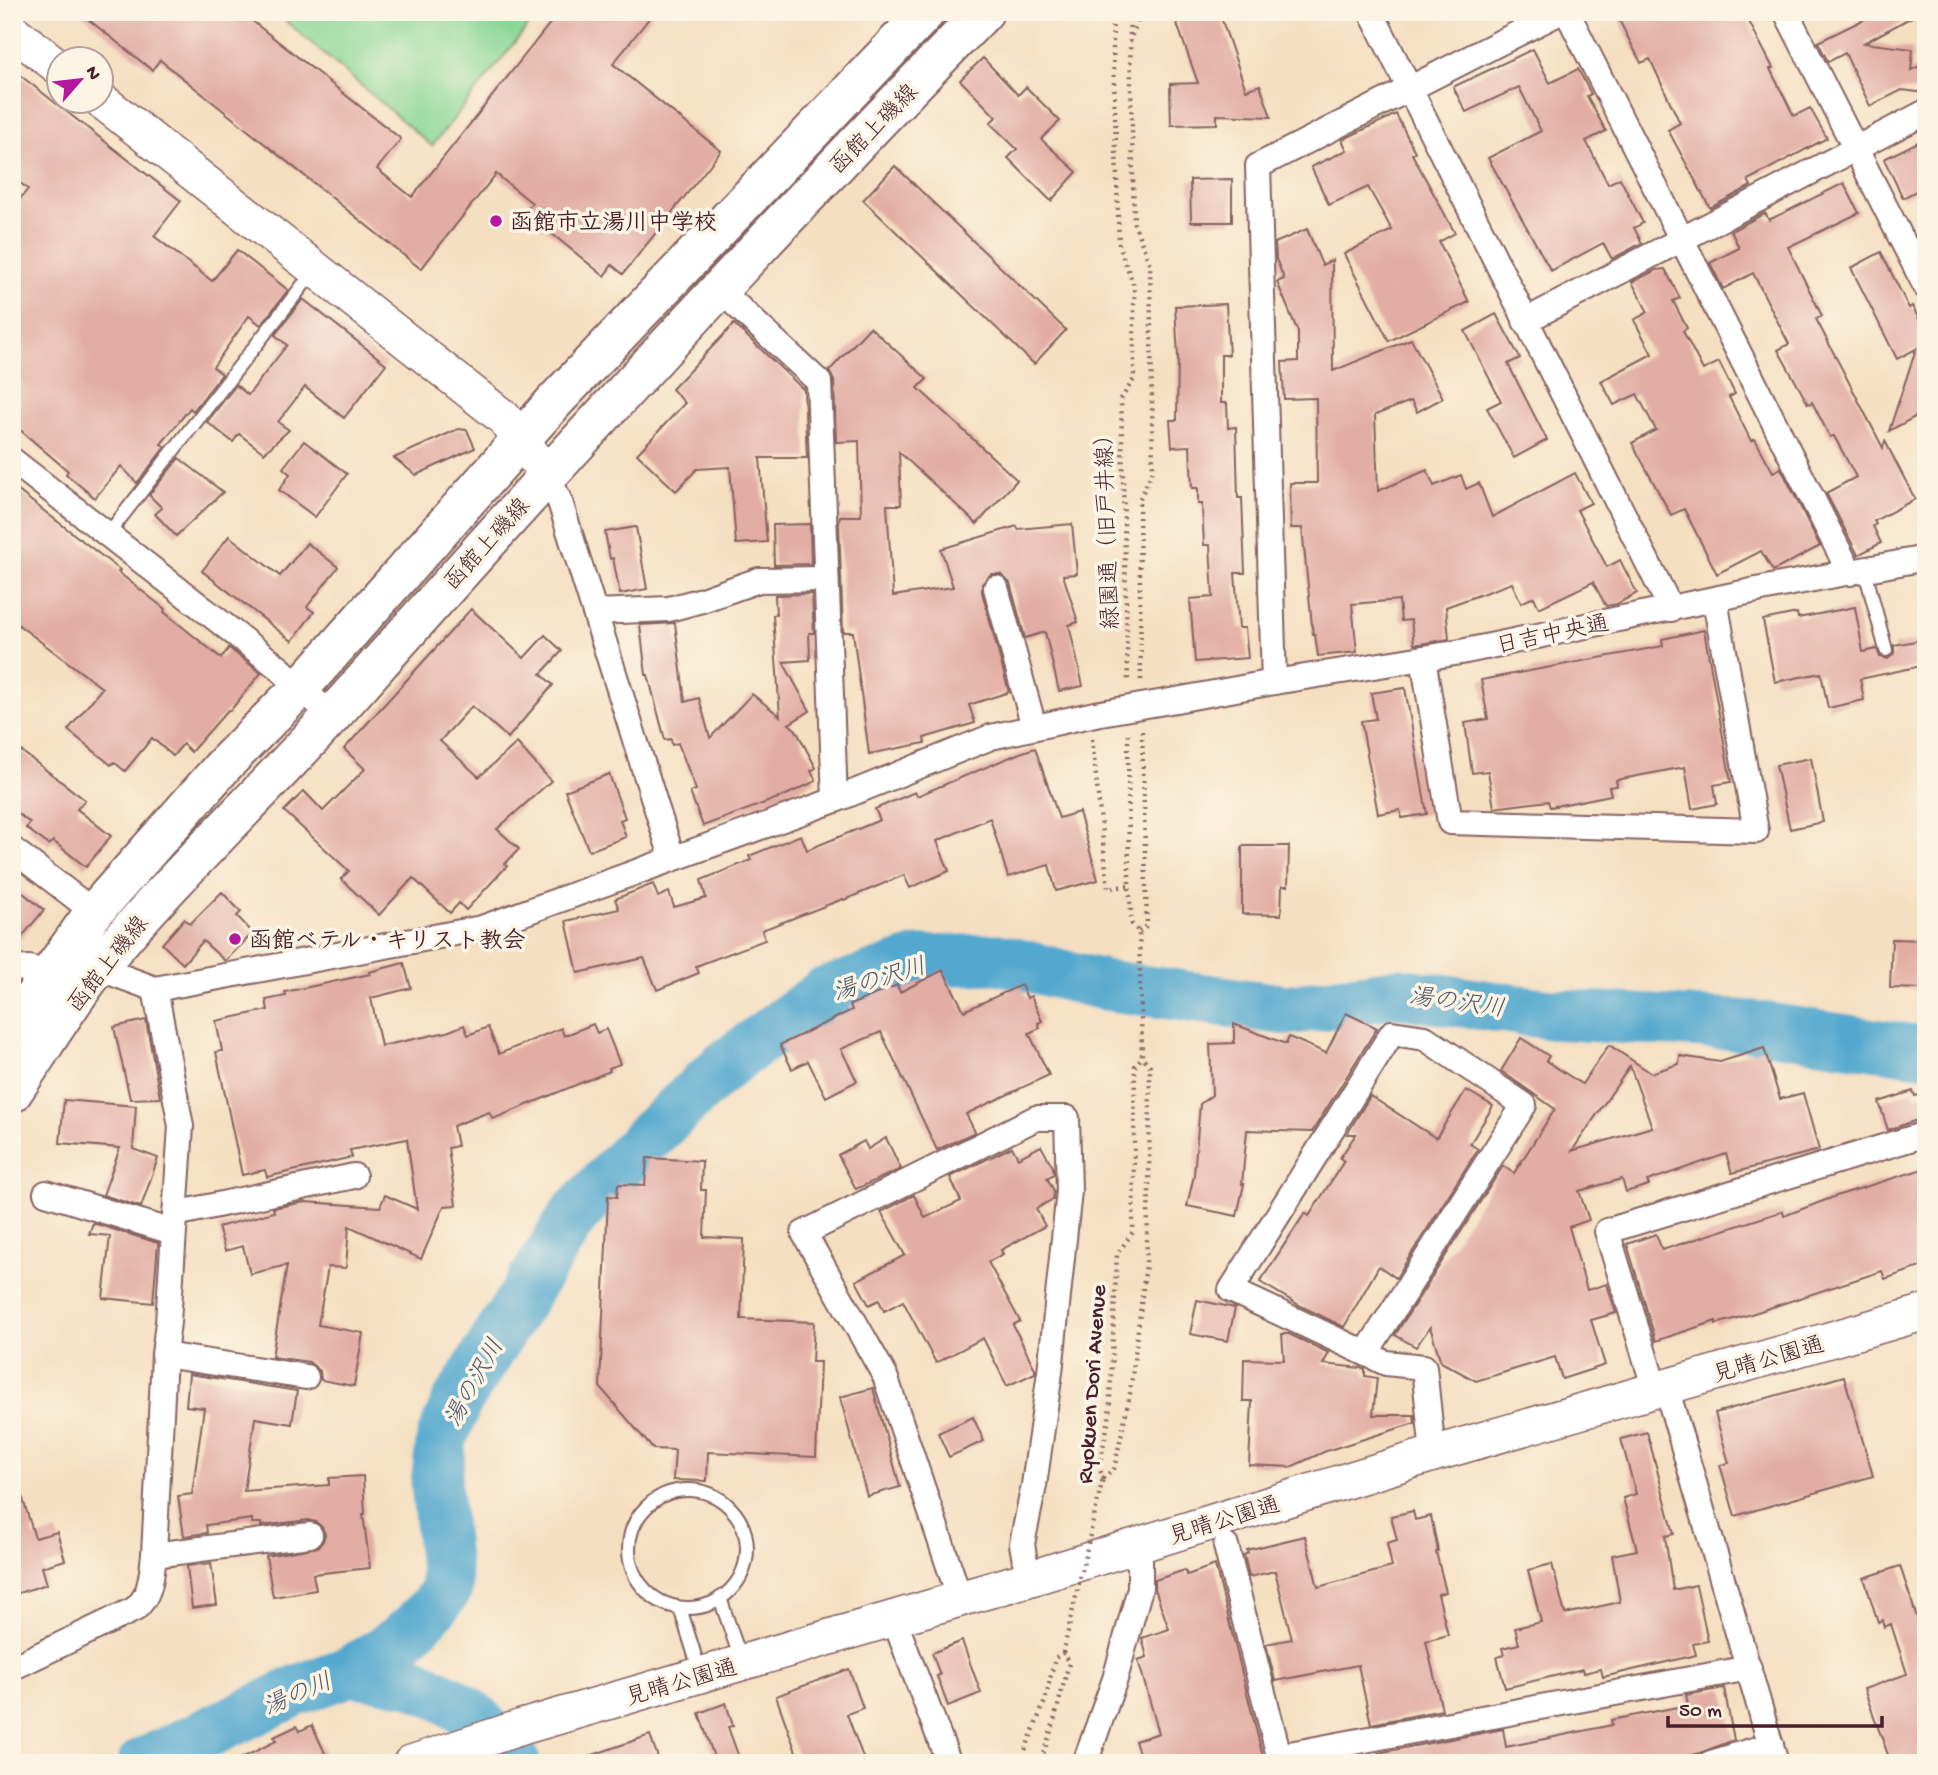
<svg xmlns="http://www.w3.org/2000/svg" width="1938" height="1775" font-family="'Gochi Hand','Klee One',sans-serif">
	<rect width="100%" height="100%" fill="#fcf5e5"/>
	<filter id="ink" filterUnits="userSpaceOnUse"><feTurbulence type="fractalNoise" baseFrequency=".0143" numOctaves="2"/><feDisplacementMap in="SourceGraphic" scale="14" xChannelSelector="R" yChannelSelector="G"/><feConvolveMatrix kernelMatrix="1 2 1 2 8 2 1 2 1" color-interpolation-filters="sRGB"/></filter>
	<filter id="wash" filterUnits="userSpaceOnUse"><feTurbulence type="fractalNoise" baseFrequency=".00686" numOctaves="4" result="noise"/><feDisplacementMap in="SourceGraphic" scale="28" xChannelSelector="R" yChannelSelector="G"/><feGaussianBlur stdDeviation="1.57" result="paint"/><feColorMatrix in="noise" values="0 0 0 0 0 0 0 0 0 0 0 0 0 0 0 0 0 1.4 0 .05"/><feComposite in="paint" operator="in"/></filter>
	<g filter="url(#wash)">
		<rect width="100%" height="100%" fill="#f5dfc1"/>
		<polygon fill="#89d796" stroke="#6a7b60" stroke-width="2" points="275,12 539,12 432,146"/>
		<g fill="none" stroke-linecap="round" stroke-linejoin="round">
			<g stroke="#53a8cf" stroke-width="51">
				<path d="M350,1671C395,1645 416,1632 447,1589L436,1483L442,1437L457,1402L574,1215L648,1137L724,1066L824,993L918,961L998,959L1104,985L1287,1010L1398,993L1549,1014L1755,1026L1926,1052"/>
				<polyline points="143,1763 298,1690 350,1671 412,1681 449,1700 476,1718 515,1763"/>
			</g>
		</g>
		<g id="blocks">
			<g fill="#e2ada4" fill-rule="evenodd">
				<polygon points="79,12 241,12 401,139 377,169 412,197 559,12 654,12 613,64 721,151 623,274 612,265 604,276 525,212 532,203 496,174 421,269 160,60 152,70"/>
				<polygon points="1192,12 1219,12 1246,90 1260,85 1271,117 1217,115 1217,124 1171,125 1170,84 1198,83 1175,18"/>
				<polygon points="1615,12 1744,12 1773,68 1770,69 1794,116 1810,108 1827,138 1748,180 1751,186 1710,208 1668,130 1680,123 1650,59 1641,63"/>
				<polygon points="1861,12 1921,12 1864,43 1913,49 1911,70 1926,63 1926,93 1902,90 1870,106 1845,53 1828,62 1818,42 1865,19"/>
				<polygon points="1533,49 1550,83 1578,69 1591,94 1587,96 1606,131 1586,141 1608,184 1620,178 1643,223 1634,228 1642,243 1612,259 1603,243 1551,271 1488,158 1541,131 1519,87 1466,112 1453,87"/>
				<polygon points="983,58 1018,95 1026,87 1060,121 1041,139 1077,172 1051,201 1008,158 1017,149 990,123 996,117 960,80"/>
				<polygon points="12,69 181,201 154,236 212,281 237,250 288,290 261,325 249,316 213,367 222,374 193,411 190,408 161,444 165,447 137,483 121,466 95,498 66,474 68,471 12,423 12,209 28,189 12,177"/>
				<polygon points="1396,114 1415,152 1412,154 1455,233 1439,242 1469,302 1389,341 1344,254 1392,230 1368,187 1329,205 1311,167 1347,150 1342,140"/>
				<polygon points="1926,138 1926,186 1903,198 1884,159"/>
				<polygon points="895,166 1066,330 1034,364 863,200"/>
				<polygon points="1232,179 1232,222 1191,222 1190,180"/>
				<polygon points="1844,183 1859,213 1788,247 1822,316 1816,319 1883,448 1885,441 1915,499 1874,521 1876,524 1873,526 1881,543 1858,555 1826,493 1856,477 1834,436 1830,437 1812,402 1808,404 1778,350 1789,344 1753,273 1723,289 1710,263 1739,248 1731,231 1765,213 1769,220"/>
				<polygon points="1307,229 1322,265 1332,260 1333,371 1411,339 1443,398 1417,412 1411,401 1375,415 1378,491 1427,470 1434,486 1461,475 1466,489 1479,483 1492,517 1575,473 1591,503 1577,510 1607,567 1620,560 1637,593 1617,604 1606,606 1593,582 1539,608 1534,597 1521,603 1512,583 1446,607 1449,639 1420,644 1414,644 1411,620 1401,621 1399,600 1352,604 1357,652 1318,656 1315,635 1313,635 1302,528 1291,528 1290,483 1317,483 1316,398 1284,399 1282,362 1298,361 1298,332 1277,282 1284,279 1276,259 1275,243"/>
				<polygon points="1881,252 1909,308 1912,306 1926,332 1926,411 1889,431 1916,349 1897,359 1851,268"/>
				<polygon points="1665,269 1680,298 1673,301 1687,328 1683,331 1703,370 1719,362 1735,394 1729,397 1751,441 1755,439 1773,472 1781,468 1820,546 1773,571 1761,551 1717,574 1684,509 1671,515 1632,443 1656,430 1637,394 1614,405 1601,381 1652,354 1634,320 1648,312 1632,282 1656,270"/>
				<polygon points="303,299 386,364 344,418 305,387 278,422 289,430 264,453 239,434 233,442 207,422 236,385 248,395 287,345 275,335"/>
				<polygon points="1226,304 1229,355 1221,355 1221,403 1227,403 1228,428 1236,427 1238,498 1242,498 1245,573 1235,573 1239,628 1245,628 1248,658 1195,662 1190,599 1213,597 1210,545 1204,545 1202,504 1198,504 1198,488 1192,488 1190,446 1172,447 1170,420 1177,420 1178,357 1175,306"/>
				<polygon points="1496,314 1520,358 1508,364 1547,440 1514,458 1487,408 1501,401 1465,331"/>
				<polygon points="734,324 804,390 807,458 760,458 767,542 736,544 730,467 697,469 676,491 637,454 685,403 672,389"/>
				<polygon points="870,327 927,379 918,388 1017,480 977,524 899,452 901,505 887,505 893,596 953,587 941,549 1017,526 1018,529 1072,524 1077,574 1063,575 1078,622 1069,625 1083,686 1059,691 1045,632 1025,638 1010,583 1000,574 991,574 982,584 982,592 1009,692 969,705 975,723 924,738 925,743 869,754 853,632 843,632 839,524 840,516 861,516 859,441 836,442 834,381 829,371"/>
				<polygon points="458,429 467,430 475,448 416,475 394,458"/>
				<polygon points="304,441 347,474 315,517 279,490 290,474 283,468"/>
				<polygon points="179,458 223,492 176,536 155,514 162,508 149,495"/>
				<polygon points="12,486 120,570 118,572 165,609 164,612 221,658 229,648 261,673 230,711 228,710 191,752 183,744 173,756 152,738 125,771 114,762 111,765 68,730 102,688 12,620"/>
				<polygon points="810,524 811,564 774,565 773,525"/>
				<polygon points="636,527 647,589 620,594 613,558 610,559 605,532"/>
				<polygon points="229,536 280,576 307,543 338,567 307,607 314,612 292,641 202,571"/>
				<polygon points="812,594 814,633 809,633 810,660 783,662 810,711 789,724 796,730 816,768 811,771 816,781 786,795 703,826 690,792 696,790 678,743 672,745 671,739 665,740 648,675 646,675 640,625 675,623 685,702 699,698 710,738 752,694 780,716 773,615 776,615 775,595"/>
				<polygon points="1855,607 1863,652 1877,649 1880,657 1888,659 1894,653 1894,645 1926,639 1926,665 1860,679 1864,700 1828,708 1821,673 1775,682 1763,620 1797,613 1798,618"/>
				<polygon points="471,609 524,658 545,635 562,651 541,674 553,685 508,738 472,706 440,741 479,777 517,743 551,781 497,829 519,849 505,864 507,866 466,910 459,903 450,913 413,878 379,915 341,879 349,871 284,811 304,791 323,811 365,769 344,749"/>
				<polygon points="1704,630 1731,782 1714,785 1717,804 1692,809 1685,767 1616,780 1617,786 1609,787 1611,795 1550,807 1548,801 1494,808 1488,771 1472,773 1465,723 1488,719 1481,680 1663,646 1662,639"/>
				<polygon points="1405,688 1427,814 1402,818 1400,810 1378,814 1361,721 1376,719 1371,693"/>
				<polygon points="12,744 85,800 77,809 111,836 86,867 53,841 49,845 26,828 30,823 12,809"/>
				<polygon points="1035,748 1059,818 1079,812 1098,880 1056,891 1049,865 1008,877 990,818 937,841 949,871 910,888 904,875 844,900 843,899 762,930 765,940 696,966 699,973 657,990 644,958 578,973 566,921 619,909 615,899 653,884 658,897 669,892 674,907 706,898 701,880 751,860 749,856 801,835 807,850 880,820 875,809 915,792 917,796 1020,753"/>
				<polygon points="1811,758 1823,822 1790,829 1776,765"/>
				<polygon points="609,774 625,818 620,820 626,837 589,851 565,791"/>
				<polygon points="1242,846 1289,846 1288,886 1282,886 1281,915 1242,914"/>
				<polygon points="12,884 44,910 12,949"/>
				<polygon points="222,892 241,912 237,916 253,933 225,961 203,941 183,964 162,944 184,919 190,924"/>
				<polygon points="1892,939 1926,940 1926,989 1890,988"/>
				<polygon points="404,963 411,988 371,998 381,1046 447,1032 464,1025 468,1035 488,1027 499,1054 561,1028 564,1036 593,1024 597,1033 606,1029 620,1064 609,1068 610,1071 493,1119 489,1112 453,1126 457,1146 448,1148 456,1205 444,1206 421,1259 349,1226 346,1268 328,1267 318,1325 363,1333 354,1386 321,1380 320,1371 309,1362 272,1357 287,1265 250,1274 243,1246 225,1251 218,1227 274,1212 273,1208 305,1202 380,1207 385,1195 417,1209 407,1139 350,1150 352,1157 267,1177 265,1170 242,1175 216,1052 222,1051 216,1021 268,1010 266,1000 286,996 285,992 370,974 369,972"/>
				<polygon points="943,970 964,1011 1021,985 1027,998 1031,996 1042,1021 1038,1023 1040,1028 1029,1033 1049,1075 966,1114 975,1132 937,1150 881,1032 841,1049 857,1081 826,1097 808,1061 792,1069 780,1045 852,1010 850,1005 897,985 900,992"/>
				<polygon points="1346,1013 1377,1028 1312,1132 1247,1130 1242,1184 1244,1184 1237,1216 1187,1206 1194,1175 1200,1104 1212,1095 1210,1044 1234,1043 1234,1024 1286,1044 1289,1037 1326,1053"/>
				<polygon points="146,1020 160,1098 130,1099 114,1027"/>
				<path d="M1521,1038L1549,1056L1546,1061L1582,1084L1609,1045L1651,1073L1679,1064L1680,1056L1720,1062L1764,1048L1780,1099L1803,1093L1819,1150L1732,1173L1726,1154L1647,1181L1649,1185L1626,1192L1622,1179L1579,1191L1589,1220L1569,1227L1587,1290L1607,1284L1616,1313L1591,1320L1605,1365L1562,1379L1555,1357L1476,1381L1441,1362L1430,1327L1416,1347L1395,1335L1503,1166L1514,1173L1555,1109L1501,1071ZM1630,1066L1652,1127L1572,1151Z"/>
				<polygon points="1466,1090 1493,1106 1470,1144 1478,1149 1396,1278 1379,1266 1344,1327 1299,1305 1260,1282 1305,1213 1309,1216 1344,1161 1340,1158 1356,1134 1347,1134 1370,1096 1436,1138"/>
				<polygon points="1913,1091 1915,1096 1926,1093 1926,1117 1888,1130 1879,1102"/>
				<polygon points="64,1100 136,1106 133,1149 158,1158 141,1207 103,1195 120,1148 60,1143"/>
				<polygon points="886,1138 901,1169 856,1189 838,1155 864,1141 868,1149"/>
				<polygon points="1041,1146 1053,1167 1054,1174 1047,1178 1054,1191 1053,1199 1036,1209 1045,1226 1001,1250 1003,1254 988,1262 1020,1321 1013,1325 1035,1369 1035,1373 1007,1386 983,1338 936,1363 903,1301 884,1311 879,1300 869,1305 856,1281 905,1255 881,1212 914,1195 925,1218 961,1201 950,1177 1012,1147 1018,1158"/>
				<polygon points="647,1158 702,1161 701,1190 706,1190 704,1237 744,1239 741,1319 814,1322 812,1362 820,1362 816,1457 708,1452 707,1481 673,1480 675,1450 653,1449 600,1387 608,1196 617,1197 618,1184 645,1185"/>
				<polygon points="1926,1168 1926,1265 1885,1279 1882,1271 1748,1315 1716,1324 1716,1321 1656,1341 1627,1244 1656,1234 1662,1250 1783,1211 1784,1216 1839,1195"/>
				<polygon points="93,1223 158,1243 153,1303 103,1298 110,1236 89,1234"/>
				<polygon points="1197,1300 1235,1308 1228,1341 1190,1334"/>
				<polygon points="1282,1334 1289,1334 1329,1353 1323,1364 1361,1368 1365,1370 1365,1376 1377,1378 1373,1415 1414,1415 1415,1423 1326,1451 1291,1467 1249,1465 1252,1401 1243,1401 1244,1359 1284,1360"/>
				<polygon points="189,1374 297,1391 292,1424 255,1418 244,1491 329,1485 329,1478 363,1476 365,1514 363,1514 370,1568 313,1574 316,1590 273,1597 266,1556 318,1547 323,1541 325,1534 322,1527 316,1522 308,1520 261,1526 261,1523 252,1523 252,1519 206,1525 207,1533 184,1536 178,1496 192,1494 204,1408 186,1406"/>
				<polygon points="1844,1376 1873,1476 1735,1516 1720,1465 1729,1463 1715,1413"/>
				<polygon points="873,1388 900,1487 867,1496 840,1397"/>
				<polygon points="973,1417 984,1441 949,1457 938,1433"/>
				<polygon points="1647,1432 1674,1534 1665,1536 1673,1590 1696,1585 1708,1641 1693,1644 1696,1655 1603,1677 1601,1669 1584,1673 1583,1669 1505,1688 1497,1657 1504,1655 1502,1648 1519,1644 1515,1628 1541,1622 1528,1570 1552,1564 1565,1614 1620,1602 1612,1555 1637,1550 1623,1498 1636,1494 1621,1439"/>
				<polygon points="18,1483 35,1538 57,1532 65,1560 42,1567 47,1584 12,1595 12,1484"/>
				<polygon points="1413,1511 1415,1520 1431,1516 1438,1551 1436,1552 1446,1592 1438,1594 1448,1635 1426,1641 1442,1710 1371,1724 1358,1665 1275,1681 1266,1644 1292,1639 1275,1571 1249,1577 1244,1555 1248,1553 1247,1550 1305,1536 1318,1587 1392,1567 1387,1543 1397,1540 1391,1516"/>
				<polygon points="211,1563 217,1605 192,1608 187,1566"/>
				<polygon points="1215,1565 1263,1757 1243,1763 1142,1763 1135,1741 1159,1733 1138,1660 1147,1657 1142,1638 1169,1629 1155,1589 1155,1580 1185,1570 1187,1575"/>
				<polygon points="1900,1566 1926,1645 1926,1763 1891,1763 1864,1689 1907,1674 1891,1624 1884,1627 1882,1620 1878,1622 1864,1578"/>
				<polygon points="962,1641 981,1693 948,1706 937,1676 940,1675 932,1653"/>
				<polygon points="849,1669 863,1708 847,1714 865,1763 800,1763 776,1696"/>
				<polygon points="1724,1688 1734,1740 1700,1753 1660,1763 1380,1763 1378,1753 1503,1729 1506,1747 1612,1725 1611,1720 1688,1705 1686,1695"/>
				<polygon points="726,1703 733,1726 728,1727 741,1763 716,1763 699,1713"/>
				<polygon points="312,1725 325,1753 304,1763 232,1763 276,1741 274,1737 297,1726 300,1731"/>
				<polygon points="650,1735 660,1763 581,1763 581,1759"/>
			</g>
		</g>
	</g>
	<g filter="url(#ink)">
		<use href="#blocks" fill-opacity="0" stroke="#866260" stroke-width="2"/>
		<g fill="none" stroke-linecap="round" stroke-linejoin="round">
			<g stroke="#866260" stroke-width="16">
				<g id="lane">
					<polyline points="108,534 303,285"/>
					<polyline points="1865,571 1886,650"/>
					<circle cx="688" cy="1549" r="59"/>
					<polyline points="720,1598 741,1660"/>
					<polyline points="680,1608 700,1672"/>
				</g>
			</g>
			<g stroke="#866260" stroke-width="28">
				<g id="street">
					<polyline points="1371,12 1671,609"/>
					<polyline points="1567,12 1850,573"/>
					<polyline points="1786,12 1926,287"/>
					<polyline points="720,290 819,382 835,800"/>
					<polyline points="1525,321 1926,112"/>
					<polyline points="12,460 279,668 332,716"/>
					<polyline points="547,474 560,502 672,857"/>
					<polyline points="996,588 1034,727"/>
					<polyline points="595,612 669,609 702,600 759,580 826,579"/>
					<polyline points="1423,658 1450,822 1756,831 1715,600"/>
					<polyline points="1274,682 1258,166 1560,12"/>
					<polyline points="1176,700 1274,682 1461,652 1776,586 1926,558"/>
					<polyline points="12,849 94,912"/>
					<polyline points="98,968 155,989 482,928 835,800 991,737 1095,714"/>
					<polyline points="12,969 29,968 49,973"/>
					<polyline points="155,989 181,1126 168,1322 164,1355 154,1555 310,1535"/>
					<polyline points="46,1193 173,1232"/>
					<polyline points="175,1214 354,1176"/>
					<polyline points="1366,1353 1524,1105 1425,1038 1392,1033 1231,1290 1386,1363 1424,1367 1433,1454"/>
					<polyline points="164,1355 306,1377"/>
					<polyline points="1666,1387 1776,1763"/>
					<polyline points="1655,1390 1607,1231 1926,1134"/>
					<polyline points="1226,1546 1279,1756 1749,1668"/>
					<polyline points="960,1599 885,1376 804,1233 1036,1118 1067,1118 1069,1191 1050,1372 1034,1485 1022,1544 1028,1579"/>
					<polyline points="894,1619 949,1763"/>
					<path d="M12,1668L135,1609C152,1594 151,1576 154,1555"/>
					<polyline points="1085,1763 1115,1679 1140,1588 1140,1544"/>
					<polyline points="1711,1763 1771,1745"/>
				</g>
			</g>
			<g stroke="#866260" stroke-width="38">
				<g id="secondary">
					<polyline points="12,31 60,68"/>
					<polyline points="102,101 504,418 547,474"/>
					<polyline points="411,1763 522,1727 1028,1579 1433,1454 1926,1312"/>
				</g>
			</g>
			<g stroke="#866260" stroke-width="42">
				<g id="primary">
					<polyline points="12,1027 94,912 224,765 301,687 555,401 926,12"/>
					<path d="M12,1093C41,1051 67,1005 99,966C177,872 267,789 348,698C555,465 765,235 984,12"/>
				</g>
			</g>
			<g stroke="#866260" stroke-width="4.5" stroke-dasharray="2 5" stroke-linecap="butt">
				<polyline points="1112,12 1119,246 1134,286 1134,379 1121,399 1128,683"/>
				<polyline points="1129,12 1130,36"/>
				<polyline points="1141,680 1139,500 1153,471 1150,265 1134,223 1130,39 1142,12"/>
				<polyline points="1128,734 1129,886 1132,924 1139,932 1142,1057 1135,1066 1133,1232 1117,1254 1109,1419 1099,1467 1103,1478 1114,1469 1130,1394 1146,1264 1149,1191 1150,1066 1142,1057"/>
				<polyline points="1092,739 1108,888 1129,886"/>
				<polyline points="1139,932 1147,926 1142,731"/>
				<polyline points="12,1135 19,1125"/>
				<polyline points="1020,1763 1045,1701 1055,1658 1063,1653 1069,1663 1053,1725 1040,1763"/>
			</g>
			<use href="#lane" stroke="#fff" stroke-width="12"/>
			<use href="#street" stroke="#fff" stroke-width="24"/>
			<use href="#secondary" stroke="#fff" stroke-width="35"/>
			<use href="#primary" stroke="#fff" stroke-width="38"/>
			<g stroke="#866260" stroke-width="28" stroke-linecap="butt">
				<polyline id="street-bridge" points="1095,714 1176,700"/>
			</g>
			<polyline stroke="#866260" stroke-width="4.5" stroke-dasharray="2 5" stroke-linecap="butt" points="1063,1653 1103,1478"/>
			<use href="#street-bridge" stroke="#fff" stroke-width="24"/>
		</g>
	</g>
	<g fill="#b5179e" stroke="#fcf5e5" stroke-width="2.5">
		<circle cx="496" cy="221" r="7"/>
		<circle cx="235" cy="939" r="7"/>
	</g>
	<g text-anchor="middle" stroke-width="7" stroke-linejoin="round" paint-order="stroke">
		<g font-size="23" fill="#4a1f2b" stroke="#fcf5e5">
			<text transform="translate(873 128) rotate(-46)" y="8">函館上磯線</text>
			<text transform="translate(1106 526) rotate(-92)" y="8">緑園通（旧戸井線）</text>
			<text transform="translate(486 543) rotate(-48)" y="8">函館上磯線</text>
			<text transform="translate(1552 633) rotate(-12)" y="8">日吉中央通</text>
			<text transform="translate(107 963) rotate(-52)" y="8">函館上磯線</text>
			<text transform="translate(1768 1358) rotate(-16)" y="8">見晴公園通</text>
			<text transform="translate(1090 1384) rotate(-86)" y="8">Ryokuen Dori Avenue</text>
			<text transform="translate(1224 1519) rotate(-17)" y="8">見晴公園通</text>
			<text transform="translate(681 1681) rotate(-16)" y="8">見晴公園通</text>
		</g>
		<g font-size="23" font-weight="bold" fill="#4a1f2b" stroke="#fcf5e5" text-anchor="start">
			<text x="510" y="229">函館市立湯川中学校</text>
			<text x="249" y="947">函館ベテル・キリスト教会</text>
		</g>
		<g font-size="24" font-style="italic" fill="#4e566d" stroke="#fcf5e5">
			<text transform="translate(879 978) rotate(-17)" y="8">湯の沢川</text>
			<text transform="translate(1457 1001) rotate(8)" y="8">湯の沢川</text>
			<text transform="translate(473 1382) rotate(-61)" y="8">湯の沢川</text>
			<text transform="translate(297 1693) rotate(-23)" y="8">湯の川</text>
		</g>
	</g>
	<rect width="1938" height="1775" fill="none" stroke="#fcf5e5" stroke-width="42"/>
	<g transform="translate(80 80) rotate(62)"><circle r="33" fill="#fcf5e5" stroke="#b59f9b" stroke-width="2"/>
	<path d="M0-5L12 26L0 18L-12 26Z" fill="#b5179e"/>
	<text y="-10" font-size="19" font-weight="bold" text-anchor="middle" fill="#4a1f2b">N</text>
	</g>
	<path d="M1668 1716v10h214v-10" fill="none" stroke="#4a1f2b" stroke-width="3.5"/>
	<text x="1679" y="1716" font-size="21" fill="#4a1f2b" stroke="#fcf5e5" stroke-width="5" paint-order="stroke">50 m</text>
</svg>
